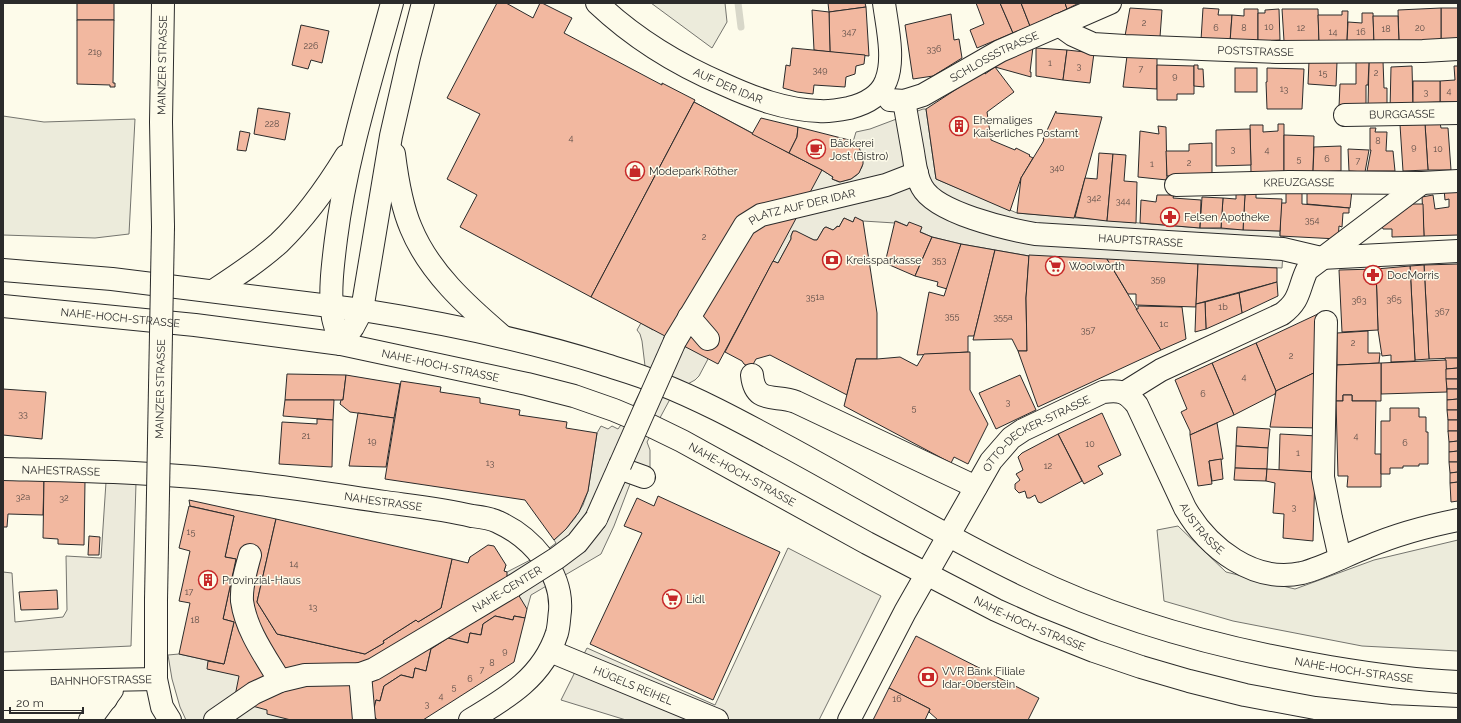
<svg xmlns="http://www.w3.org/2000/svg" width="1461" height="723" font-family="Raleway,sans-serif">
	<rect width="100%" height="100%" fill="#fdfbea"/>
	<g fill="#ecebdb" stroke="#74746e">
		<polygon points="651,3 725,3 727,22 712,48"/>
		<polygon points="3,116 44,122 135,119 129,234 95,238 3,235"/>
		<polygon points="1178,526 1226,572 1295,589 1374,560 1458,540 1458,651 1362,646 1233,621 1164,601 1157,530"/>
	</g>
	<g fill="#eceadb" stroke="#74746e">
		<polygon points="694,102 822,170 833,177 832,179 839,182 851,179 857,175 862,167 863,159 861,151 857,146 853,142 856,132 870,129 923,109 926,109 936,179 1017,213 1200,228 1280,231 1280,236 1284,236 1282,268 1029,256 961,244 932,237 896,221 895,223 863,221 855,218 853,222 844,218 839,227 837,226 833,230 826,227 824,228 817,240 814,240 793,231 791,236 791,239 778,263 773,261 735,333 708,339 708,359 699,376 695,380 682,387 676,388 647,442 650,450 650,469 638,481 630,484 614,526 601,554 531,595 527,609 376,720 186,720 180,707 172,679 168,655 179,654 224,664 468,563 470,557 506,565 504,571 507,572 540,555 556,543 554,540 566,529 575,518 583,505 588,491 597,433 601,426 608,429 612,426 618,429 630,412 641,390 643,380 645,366 642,341 640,334 637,330 641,323 653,330 638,259 617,247"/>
		<polygon points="106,482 136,483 131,646 3,652 3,572 12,573 15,622 63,617 67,610 66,556 101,558"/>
		<polygon points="788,548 881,596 819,720 626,720 561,700 587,648 715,705"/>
	</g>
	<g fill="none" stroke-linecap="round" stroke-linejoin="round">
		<polyline stroke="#d8d7c9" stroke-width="7" points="738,3 741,27"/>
	</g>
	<g fill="#f2b8a0" stroke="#2b2b2b">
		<rect x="77" y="3" width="37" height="17"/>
		<polygon points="497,3 506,3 533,18 540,3 542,3 572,18 564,33 662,85 662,83 695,100 591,297 460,227 477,195 447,179 480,114 447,98"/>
		<polygon points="828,3 865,3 866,7 829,12"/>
		<polygon points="976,3 1000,3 1013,33 977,48 970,30 984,24"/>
		<polygon points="1000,3 1021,3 1030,26 1013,33"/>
		<polygon points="1021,3 1065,3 1067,9 1030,26"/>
		<polygon points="1065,3 1079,3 1067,9"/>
		<polygon points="866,7 869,56 830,52 829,12"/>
		<polygon points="1130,8 1162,10 1160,37 1125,36"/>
		<polygon points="1203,8 1219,9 1218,15 1232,15 1230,42 1201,40"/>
		<polygon points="1441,8 1458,8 1458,39 1441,40"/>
		<polygon points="1441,8 1441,40 1399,43 1398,10"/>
		<polygon points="1244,9 1258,9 1258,41 1230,42 1232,15 1244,16"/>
		<polygon points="1279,9 1280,40 1258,41 1258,13 1265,13 1265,10"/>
		<polygon points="1282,9 1318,9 1319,42 1284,41"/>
		<polygon points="812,10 829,12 830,52 814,50"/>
		<polygon points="1342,11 1348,11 1347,42 1319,42 1318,15 1342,15"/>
		<polygon points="1362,13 1373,13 1374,43 1347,42 1348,22 1362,23"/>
		<polygon points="951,14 954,40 959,39 962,58 933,76 913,79 905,25"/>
		<polygon points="1373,16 1398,16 1399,43 1374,43"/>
		<polygon points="77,20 114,20 113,83 115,83 115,87 110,87 110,85 77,84"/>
		<polygon points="301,25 329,31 322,63 311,60 308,69 292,65"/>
		<polygon points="1033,47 1030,72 1031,72 1031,77 995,67 993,65"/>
		<polygon points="792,48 865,55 864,64 856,66 855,74 846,77 845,87 814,85 813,94 797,92 783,88 786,65 790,66"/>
		<polygon points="1036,48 1067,50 1063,80 1036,76"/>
		<polygon points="1067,50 1094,53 1090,83 1063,80"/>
		<polygon points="1127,56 1157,58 1157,89 1123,87"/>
		<polygon points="1309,61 1337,62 1336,86 1308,84"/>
		<polygon points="1383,61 1384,88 1387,88 1387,107 1368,107 1369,62"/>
		<polygon points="1356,62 1369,62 1368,85 1366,85 1366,107 1339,107 1340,84 1356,84"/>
		<polygon points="1157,65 1194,66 1194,94 1177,94 1177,100 1157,100"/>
		<polygon points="1194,65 1198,65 1198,69 1203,69 1204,87 1194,86"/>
		<polygon points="1412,66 1413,109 1390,110 1391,67"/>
		<polygon points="1454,66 1458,66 1458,102 1440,102 1440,81 1455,80"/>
		<polygon points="995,67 1014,92 987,112 991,140 1015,150 1016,148 1030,155 1029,156 1033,158 1021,178 1010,211 936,179 926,109 984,71 985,74"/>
		<rect x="1235" y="68" width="22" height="24"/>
		<polygon points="1267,68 1304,69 1302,109 1267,109 1266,82 1267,82"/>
		<polygon points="1413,81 1440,81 1440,102 1413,103"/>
		<polygon points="694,102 789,153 822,170 718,364 591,297"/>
		<polygon points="258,108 290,113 285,140 254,134"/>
		<polygon points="1056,111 1056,113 1102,117 1074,218 1017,213 1021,178 1043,142 1044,139 1043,139"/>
		<polygon points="761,118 798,127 797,137 789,153 752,134"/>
		<polygon points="1440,123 1441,128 1448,128 1451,170 1428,170 1425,124"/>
		<polygon points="1278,124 1284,124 1284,173 1251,173 1250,125 1263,125 1263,132 1278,131"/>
		<polygon points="1425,124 1428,170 1403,171 1400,125"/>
		<polygon points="1158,126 1166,127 1167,180 1138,177 1140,131 1159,134"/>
		<polygon points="798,127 853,141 853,142 859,148 863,156 863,164 859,173 851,179 840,182 832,179 833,177 822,170 789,153 797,137"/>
		<polygon points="1370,128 1376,128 1375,132 1387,132 1386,151 1393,151 1395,171 1367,171 1371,150 1370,150"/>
		<polygon points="1250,129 1251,165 1216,166 1216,130"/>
		<polygon points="240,131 250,133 246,151 237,150"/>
		<polygon points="1284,135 1314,136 1313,172 1284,173"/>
		<polygon points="1212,143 1212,175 1167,176 1166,151 1189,151 1189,144"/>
		<polygon points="1341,146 1341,171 1313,172 1314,147"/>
		<polygon points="1348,149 1369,150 1365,172 1349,171"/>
		<polygon points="1099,153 1113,154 1107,221 1075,217 1085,178 1097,179"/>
		<polygon points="1113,154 1126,155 1124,181 1137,182 1136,223 1107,221"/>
		<polygon points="1444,189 1458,189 1458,235 1424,236 1422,197 1433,195 1435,209 1449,207 1449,199 1445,200"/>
		<polygon points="1307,190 1352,190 1350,208 1307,204"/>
		<polygon points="1286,191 1302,191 1302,204 1349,208 1349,213 1343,213 1342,227 1339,226 1338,239 1280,236 1281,203 1286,203"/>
		<polygon points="1245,193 1256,194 1256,198 1282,199 1280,231 1243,230"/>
		<polygon points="1236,194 1245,195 1243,230 1221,228 1223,198 1236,199"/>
		<polygon points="1157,195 1174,195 1173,198 1201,200 1200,228 1140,223 1141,200 1156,202"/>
		<polygon points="1202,197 1223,198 1221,228 1200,228"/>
		<polygon points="1413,204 1423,204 1424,236 1392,237 1392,229 1383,229 1382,226"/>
		<polygon points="855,217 863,221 877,313 877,359 856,359 847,395 770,355 756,359 751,368 744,364 742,361 725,352 773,261 778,263 791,239 791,236 793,231 796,231 814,240 817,240 824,228 826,227 833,230 838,226 839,227 844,218 853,222"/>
		<polygon points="895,221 907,226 909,222 922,227 920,232 932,237 915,276 885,263"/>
		<polygon points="932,237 961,244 947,289 937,286 938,282 915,276"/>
		<polygon points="961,244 995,250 974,336 968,336 968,352 917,355 929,292 944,296"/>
		<polygon points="995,250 1029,256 1026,298 1027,351 1018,351 1012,339 973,340"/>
		<polygon points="1029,255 1107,259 1161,350 1038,407 1018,351 1027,351 1026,298"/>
		<polygon points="1107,259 1198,264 1196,307 1136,305 1136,294 1128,294"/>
		<polygon points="1198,264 1277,268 1277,282 1196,304"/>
		<polygon points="1458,264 1458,358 1429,359 1424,265"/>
		<polygon points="1424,265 1429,359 1415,360 1410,266"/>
		<polygon points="1410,266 1415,361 1391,362 1391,355 1382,356 1378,330 1376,269"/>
		<polygon points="1376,269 1378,330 1342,332 1339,270"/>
		<polygon points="1277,282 1278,296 1242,313 1239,293"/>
		<polygon points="1239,293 1242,313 1206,329 1205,302"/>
		<polygon points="1205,302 1206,329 1195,332 1196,304"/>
		<polygon points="1138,306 1182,307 1186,339 1161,350 1136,309 1138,309"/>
		<polygon points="1320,313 1320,370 1276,391 1256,343"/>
		<polygon points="1368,331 1368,353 1380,353 1379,363 1337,365 1337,333"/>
		<polygon points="1256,343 1276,391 1275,394 1234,415 1212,363"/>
		<polygon points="970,352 970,390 988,424 968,464 954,457 951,463 844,406 856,359 877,359 900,357 917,366 924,354"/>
		<polygon points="1445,358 1458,358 1458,368 1446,369"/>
		<polygon points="1446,360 1447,392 1381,394 1381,363"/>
		<polygon points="1212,363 1234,415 1190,435 1190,431 1181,412 1187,409 1175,380"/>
		<polygon points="1381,363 1381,401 1352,401 1352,395 1343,395 1343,401 1336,401 1337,365"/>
		<polygon points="1458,368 1458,379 1446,379 1446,369"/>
		<polygon points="1320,370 1319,428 1270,427 1276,391"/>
		<polygon points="287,374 346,375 343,400 285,400"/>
		<polygon points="346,375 400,384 394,418 350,412 340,404 341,400 343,400"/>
		<polygon points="1020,375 1036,410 996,429 979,393"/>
		<polygon points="1446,379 1458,379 1458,389 1447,389"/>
		<polygon points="401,381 441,387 440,392 480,398 480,403 520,410 519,415 567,422 566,428 597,433 588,491 579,512 566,529 554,540 525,500 385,479"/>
		<polygon points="3,389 46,392 42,439 3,435"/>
		<polygon points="1447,389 1458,389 1458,399 1447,400"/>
		<polygon points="1343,395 1352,395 1352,401 1376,401 1375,454 1381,454 1381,487 1347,487 1348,476 1338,476 1336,401 1343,401"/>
		<polygon points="1458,399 1458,410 1447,410 1447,400"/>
		<polygon points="285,400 334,400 333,420 283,416"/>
		<polygon points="1390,408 1419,408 1419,417 1426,417 1426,432 1428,432 1428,464 1419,464 1419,466 1403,466 1403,468 1390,468 1390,474 1381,474 1381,421 1390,421"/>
		<polygon points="1447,410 1458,410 1458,420 1448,420"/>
		<polygon points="358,413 394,418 386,467 349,466"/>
		<polygon points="1102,413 1121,455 1098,466 1103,474 1084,484 1058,434"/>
		<polygon points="317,419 333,420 332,467 279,464 282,422 317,424"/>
		<rect x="1448" y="420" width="10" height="11"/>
		<polygon points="1217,423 1223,459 1209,461 1212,484 1198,486 1190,435"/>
		<polygon points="1237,427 1270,429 1268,448 1236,446"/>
		<polygon points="1448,431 1458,431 1458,441 1449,442"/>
		<polygon points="1058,434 1082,481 1041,503 1038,502 1035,495 1030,498 1027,498 1025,491 1019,493 1015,489 1015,484 1020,480 1016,474 1023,470 1018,457 1022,453"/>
		<polygon points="1280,434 1317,436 1316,472 1279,470"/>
		<polygon points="1458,441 1458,451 1449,452 1449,442"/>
		<polygon points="1236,446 1268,448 1267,469 1235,468"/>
		<polygon points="1458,451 1458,462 1449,462 1449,452"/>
		<polygon points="1221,459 1223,479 1212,481 1209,461"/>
		<polygon points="1449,462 1458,462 1458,472 1450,473"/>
		<polygon points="1235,468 1267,469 1266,481 1234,480"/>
		<polygon points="1267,469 1315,472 1313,541 1283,538 1284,514 1273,513 1275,483 1266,481"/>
		<polygon points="1458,472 1458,482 1450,483 1450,473"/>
		<polygon points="3,478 44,480 43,515 8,514 7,527 3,527"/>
		<polygon points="44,480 85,481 84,545 58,544 58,539 43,538"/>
		<polygon points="1458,482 1458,501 1451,502 1450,483"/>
		<polygon points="658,496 780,552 713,700 590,644 642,533 624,526 637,498 654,506"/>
		<polygon points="189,500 276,519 257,602 277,634 365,654 384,643 383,641 416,620 418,622 441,608 452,559 468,563 470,557 488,545 494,546 506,565 504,571 507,572 507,576 527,609 525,618 514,616 513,620 495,616 483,624 481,635 470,633 468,643 448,638 431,649 426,671 415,668 413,678 401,675 384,686 380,701 376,700 372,717 376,718 376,720 291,720 267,714 267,710 234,701 239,676 207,669 208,661 224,664 234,622 223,619 236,559 225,557 234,516 190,506"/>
		<polygon points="189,506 234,516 225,557 236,559 223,619 234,622 224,664 179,654 190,603 179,601 190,551 179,548"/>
		<polygon points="276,519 452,559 441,608 418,622 416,620 383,641 384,643 365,654 277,634 257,602"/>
		<polygon points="89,536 100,537 99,555 88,555"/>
		<polygon points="57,590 58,609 21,610 19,592"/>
		<polygon points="495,616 513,620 514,616 525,618 514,662 423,720 376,720 376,718 372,717 376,700 380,701 384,686 401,675 413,678 415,668 426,671 431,649 448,638 468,643 470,633 481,635 483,624"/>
		<polygon points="916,636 1039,698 1028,720 938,720 929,712 930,709 889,688"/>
		<polygon points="889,688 930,709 925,720 873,720"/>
	</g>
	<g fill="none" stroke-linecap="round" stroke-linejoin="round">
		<g stroke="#2b2b2b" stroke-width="24">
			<g id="minor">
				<polyline points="163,3 161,122 163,227"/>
				<path id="s1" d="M597,3C634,38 676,64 723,84C754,98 785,110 819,111C829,112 839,110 849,108C865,104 880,97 886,81C895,59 887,26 884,3"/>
				<path id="s2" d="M1059,25L1073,35L1093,44L1125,46L1276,52L1423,51L1458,49"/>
				<path id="s3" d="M890,100L904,101L923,95L1000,51L1110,3"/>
				<path id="s4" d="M904,101C907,118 910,135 913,152C915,164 916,177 922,187C936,213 1007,229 1035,234L1283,249L1321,258L1458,251"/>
				<path id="s5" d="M1345,115L1458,113"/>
				<path id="s6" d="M1176,185L1289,182L1422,183L1458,181"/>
				<polyline points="689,317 708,339"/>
				<polyline points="1326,322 1323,477 1331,518 1340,558"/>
				<path id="s7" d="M675,341L745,225L761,215L886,185L917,173"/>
				<path d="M752,375C755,405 775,394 796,402L976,487"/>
				<path d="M1124,393L1161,370L1282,314C1301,300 1298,289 1307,270L1422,183"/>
				<polyline points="619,468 644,477"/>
				<path id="s8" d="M3,469C82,471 162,472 240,482C289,487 337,495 385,502C414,506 443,509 472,516C480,517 490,518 498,522C531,537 563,572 560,611C559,618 559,626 557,633C543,677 507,698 470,720"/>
				<polyline points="596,519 620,465"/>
				<path d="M250,555C246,570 241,585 242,601C246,630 265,656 280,681"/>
				<polyline points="156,600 156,679 162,707 170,720"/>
				<path id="s9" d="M550,651L717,720"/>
				<polyline points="360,674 364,720"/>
				<path id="s10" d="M3,682L156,679"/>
				<polyline points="3,699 106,699"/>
				<polyline points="90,720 112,690"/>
				<polyline points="215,720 254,693 280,681 305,675 360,674 374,669 513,586"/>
				<path id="s11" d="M849,720L905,612L991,461L1011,438L1023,430L1103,392C1120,390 1126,391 1137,405L1185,508C1208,548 1254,584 1302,573C1325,567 1346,555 1367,547C1395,535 1428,526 1458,520"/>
			</g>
		</g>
		<g stroke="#2b2b2b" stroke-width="24">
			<g id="major">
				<path d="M394,154C397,178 401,205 411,228C429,272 466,305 501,335"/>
				<path id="s12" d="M3,270L112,279L362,310C444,323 524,339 603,364C621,370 640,375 658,383C704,401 747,425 790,448C869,491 946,537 1027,576C1121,622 1227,650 1330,667C1372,674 1415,680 1458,682"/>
				<path d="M213,291C236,276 259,261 279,243C306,217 327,187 346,156"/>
				<path id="s13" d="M3,306L195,325L341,344L527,384L574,396L614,410L645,423L682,441L867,543L996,610L1034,627L1094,651L1141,667L1189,681L1245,695L1315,708L1390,716L1458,719"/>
				<polyline points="341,344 353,327 362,310 391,136 409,57 423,3"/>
				<path d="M341,344C338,335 335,327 333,318C329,293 333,263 336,239C346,159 371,81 392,3"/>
			</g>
		</g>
		<use href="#minor" stroke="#fdfbea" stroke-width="22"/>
		<use href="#major" stroke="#fdfbea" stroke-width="22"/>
		<g stroke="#2b2b2b" stroke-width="24" stroke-linecap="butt">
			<g id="minor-bridge">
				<polyline points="620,465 675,341"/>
				<polyline points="513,586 557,558 577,543 596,519"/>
				<path id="s14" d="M156,600L163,227"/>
			</g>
		</g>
		<use href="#minor-bridge" stroke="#fdfbea" stroke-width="22"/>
	</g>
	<defs>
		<g id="building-ring" transform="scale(1)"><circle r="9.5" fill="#fdfbea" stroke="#c62828" stroke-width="1.5"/><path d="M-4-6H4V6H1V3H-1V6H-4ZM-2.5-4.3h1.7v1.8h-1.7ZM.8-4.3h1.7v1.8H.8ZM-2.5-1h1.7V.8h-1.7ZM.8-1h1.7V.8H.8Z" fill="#c62828"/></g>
		<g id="cafe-ring" transform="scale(1)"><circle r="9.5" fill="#fdfbea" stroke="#c62828" stroke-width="1.5"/><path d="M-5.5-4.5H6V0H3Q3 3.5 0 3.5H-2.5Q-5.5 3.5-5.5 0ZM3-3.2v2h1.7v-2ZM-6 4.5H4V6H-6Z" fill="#c62828"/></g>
		<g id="shop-ring" transform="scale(1)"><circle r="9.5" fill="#fdfbea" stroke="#c62828" stroke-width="1.5"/><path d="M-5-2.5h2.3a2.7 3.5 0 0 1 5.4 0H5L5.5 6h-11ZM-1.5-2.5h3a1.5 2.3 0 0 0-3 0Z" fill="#c62828"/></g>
		<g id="pharmacy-ring" transform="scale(1)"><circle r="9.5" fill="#fdfbea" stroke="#c62828" stroke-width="1.5"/><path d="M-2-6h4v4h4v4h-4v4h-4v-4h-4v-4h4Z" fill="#c62828"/></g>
		<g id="bank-ring" transform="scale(1)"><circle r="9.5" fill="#fdfbea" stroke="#c62828" stroke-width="1.5"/><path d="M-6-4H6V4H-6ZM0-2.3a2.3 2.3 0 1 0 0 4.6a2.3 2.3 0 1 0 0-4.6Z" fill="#c62828"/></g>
		<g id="supermarket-ring" transform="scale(1)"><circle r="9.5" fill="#fdfbea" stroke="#c62828" stroke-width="1.5"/><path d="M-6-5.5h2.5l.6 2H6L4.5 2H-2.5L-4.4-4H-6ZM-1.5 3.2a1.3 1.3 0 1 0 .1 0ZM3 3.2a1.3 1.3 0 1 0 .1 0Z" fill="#c62828"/></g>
	</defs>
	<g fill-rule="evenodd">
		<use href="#building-ring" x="959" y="126"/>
		<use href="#cafe-ring" x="816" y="149"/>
		<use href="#shop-ring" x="635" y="171"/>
		<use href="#pharmacy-ring" x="1170" y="217"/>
		<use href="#bank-ring" x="832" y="260"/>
		<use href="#supermarket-ring" x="1055" y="266"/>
		<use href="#pharmacy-ring" x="1373" y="275"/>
		<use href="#building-ring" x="208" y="580"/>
		<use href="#supermarket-ring" x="672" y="599"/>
		<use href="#bank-ring" x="928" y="677"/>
	</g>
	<g text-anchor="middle" stroke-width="3" stroke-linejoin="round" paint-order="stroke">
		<g font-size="9" fill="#5d4e48">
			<text x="1144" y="26">2</text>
			<text x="1269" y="30">10</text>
			<text x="1216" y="31">6</text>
			<text x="1244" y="31">8</text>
			<text x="1301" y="31">12</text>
			<text x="1420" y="31">20</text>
			<text x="1386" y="32">18</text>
			<text x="849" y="35">347</text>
			<text x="1333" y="35">14</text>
			<text x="1361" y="35">16</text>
			<text x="311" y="49">226</text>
			<text x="934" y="52">336</text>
			<text x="95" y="55">219</text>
			<text x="1050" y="66">1</text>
			<text x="1079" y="69">3</text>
			<text x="1141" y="72">7</text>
			<text x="820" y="73">349</text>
			<text x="1323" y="76">15</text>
			<text x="1376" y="76">2</text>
			<text x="1175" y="79">9</text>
			<text x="1284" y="92">13</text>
			<text x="1449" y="94">4</text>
			<text x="1426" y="95">3</text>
			<text x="272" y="127">228</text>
			<text x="571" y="141">4</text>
			<text x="1378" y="144">8</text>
			<text x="1414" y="150">9</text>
			<text x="1233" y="152">3</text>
			<text x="1438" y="152">10</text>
			<text x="1267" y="153">4</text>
			<text x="1299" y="162">5</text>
			<text x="1327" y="162">6</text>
			<text x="1358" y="164">7</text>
			<text x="1189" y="166">2</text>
			<text x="1152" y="167">1</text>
			<text x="1057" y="171">340</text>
			<text x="1094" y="201">342</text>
			<text x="1123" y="204">344</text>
			<text x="1312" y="223">354</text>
			<text x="704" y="240">2</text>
			<text x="939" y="263">353</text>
			<text x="1158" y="282">359</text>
			<text x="815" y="300">351a</text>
			<text x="1394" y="302">365</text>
			<text x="1359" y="303">363</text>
			<text x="1223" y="310">1b</text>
			<text x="1442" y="315">367</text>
			<text x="952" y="319">355</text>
			<text x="1003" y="320">355a</text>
			<text x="1164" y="327">1c</text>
			<text x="1088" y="333">357</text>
			<text x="1353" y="346">2</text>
			<text x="1291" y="359">2</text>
			<text x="1244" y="380">4</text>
			<text x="1203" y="397">6</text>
			<text x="1008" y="405">3</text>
			<text x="914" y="411">5</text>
			<text x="23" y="417">33</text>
			<text x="306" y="439">21</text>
			<text x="1356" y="439">4</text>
			<text x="372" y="444">19</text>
			<text x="1405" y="446">6</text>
			<text x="1090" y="447">10</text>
			<text x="1298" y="456">1</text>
			<text x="490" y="466">13</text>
			<text x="1048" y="469">12</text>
			<text x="23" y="500">32a</text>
			<text x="64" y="501">32</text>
			<text x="1294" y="510">3</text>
			<text x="191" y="535">15</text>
			<text x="294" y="567">14</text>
			<text x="189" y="595">17</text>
			<text x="313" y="610">13</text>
			<text x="195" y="623">18</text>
			<text x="505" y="654">9</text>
			<text x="492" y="666">8</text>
			<text x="482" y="673">7</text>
			<text x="470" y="682">6</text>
			<text x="454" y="690">5</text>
			<text x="441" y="699">4</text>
			<text x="897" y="702">16</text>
			<text x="427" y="707">3</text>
		</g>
		<g font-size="11" fill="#2b2b2b" stroke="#fdfbea">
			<text dy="4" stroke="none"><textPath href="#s2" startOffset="202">POSTSTRASSE</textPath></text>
			<text dy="4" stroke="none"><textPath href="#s3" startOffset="115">SCHLOSSSTRASSE</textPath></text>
			<text transform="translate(162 65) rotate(-89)" y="4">MAINZER STRASSE</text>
			<text dy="4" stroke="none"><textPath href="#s1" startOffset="156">AUF DER IDAR</textPath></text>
			<text dy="4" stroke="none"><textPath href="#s5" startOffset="57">BURGGASSE</textPath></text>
			<text dy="4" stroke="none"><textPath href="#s6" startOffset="123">KREUZGASSE</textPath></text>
			<text dy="4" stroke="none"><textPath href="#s7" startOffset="196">PLATZ AUF DER IDAR</textPath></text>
			<text dy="4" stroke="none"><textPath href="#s4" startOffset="319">HAUPTSTRASSE</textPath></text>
			<text dy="4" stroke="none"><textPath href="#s13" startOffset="118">NAHE-HOCH-STRASSE</textPath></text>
			<text dy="4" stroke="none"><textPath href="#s13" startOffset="442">NAHE-HOCH-STRASSE</textPath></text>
			<text dy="4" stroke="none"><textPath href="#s14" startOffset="211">MAINZER STRASSE</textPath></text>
			<text dy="4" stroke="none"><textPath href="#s11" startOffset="349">OTTO-DECKER-STRASSE</textPath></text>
			<text dy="4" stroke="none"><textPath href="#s8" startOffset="58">NAHESTRASSE</textPath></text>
			<text dy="4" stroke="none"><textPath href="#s13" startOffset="765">NAHE-HOCH-STRASSE</textPath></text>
			<text dy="4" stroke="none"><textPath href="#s8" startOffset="382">NAHESTRASSE</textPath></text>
			<text dy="4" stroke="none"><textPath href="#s11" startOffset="608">AUSTRASSE</textPath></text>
			<text transform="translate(507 589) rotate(-31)" y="4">NAHE-CENTER</text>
			<text dy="4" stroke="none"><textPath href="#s13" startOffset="1089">NAHE-HOCH-STRASSE</textPath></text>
			<text dy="4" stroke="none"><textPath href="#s12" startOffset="1425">NAHE-HOCH-STRASSE</textPath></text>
			<text dy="4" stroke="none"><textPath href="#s10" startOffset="98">BAHNHOFSTRASSE</textPath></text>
			<text dy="4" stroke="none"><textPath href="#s9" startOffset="90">HÜGELS REIHEL</textPath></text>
		</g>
		<g font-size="11" fill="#2b2b2b" stroke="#fdfbea" text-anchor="start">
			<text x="973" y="124">Ehemaliges<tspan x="973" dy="13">Kaiserliches Postamt</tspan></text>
			<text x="830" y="147">Bäckerei<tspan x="830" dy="13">Jost (Bistro)</tspan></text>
			<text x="649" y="175">Modepark Röther</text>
			<text x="1184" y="221">Felsen Apotheke</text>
			<text x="846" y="264">Kreissparkasse</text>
			<text x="1069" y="270">Woolworth</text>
			<text x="1387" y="279">DocMorris</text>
			<text x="222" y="584">Provinzial-Haus</text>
			<text x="686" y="603">Lidl</text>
			<text x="942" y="675">VVR Bank Filiale<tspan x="942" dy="13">Idar-Oberstein</tspan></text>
		</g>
	</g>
	<rect width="1461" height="723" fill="none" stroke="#2b2b2b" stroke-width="8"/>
	<path d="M10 707v6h73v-6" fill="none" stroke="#2b2b2b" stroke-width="2"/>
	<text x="16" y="707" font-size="12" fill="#2b2b2b" stroke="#fdfbea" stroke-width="3" paint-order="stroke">20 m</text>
</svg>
